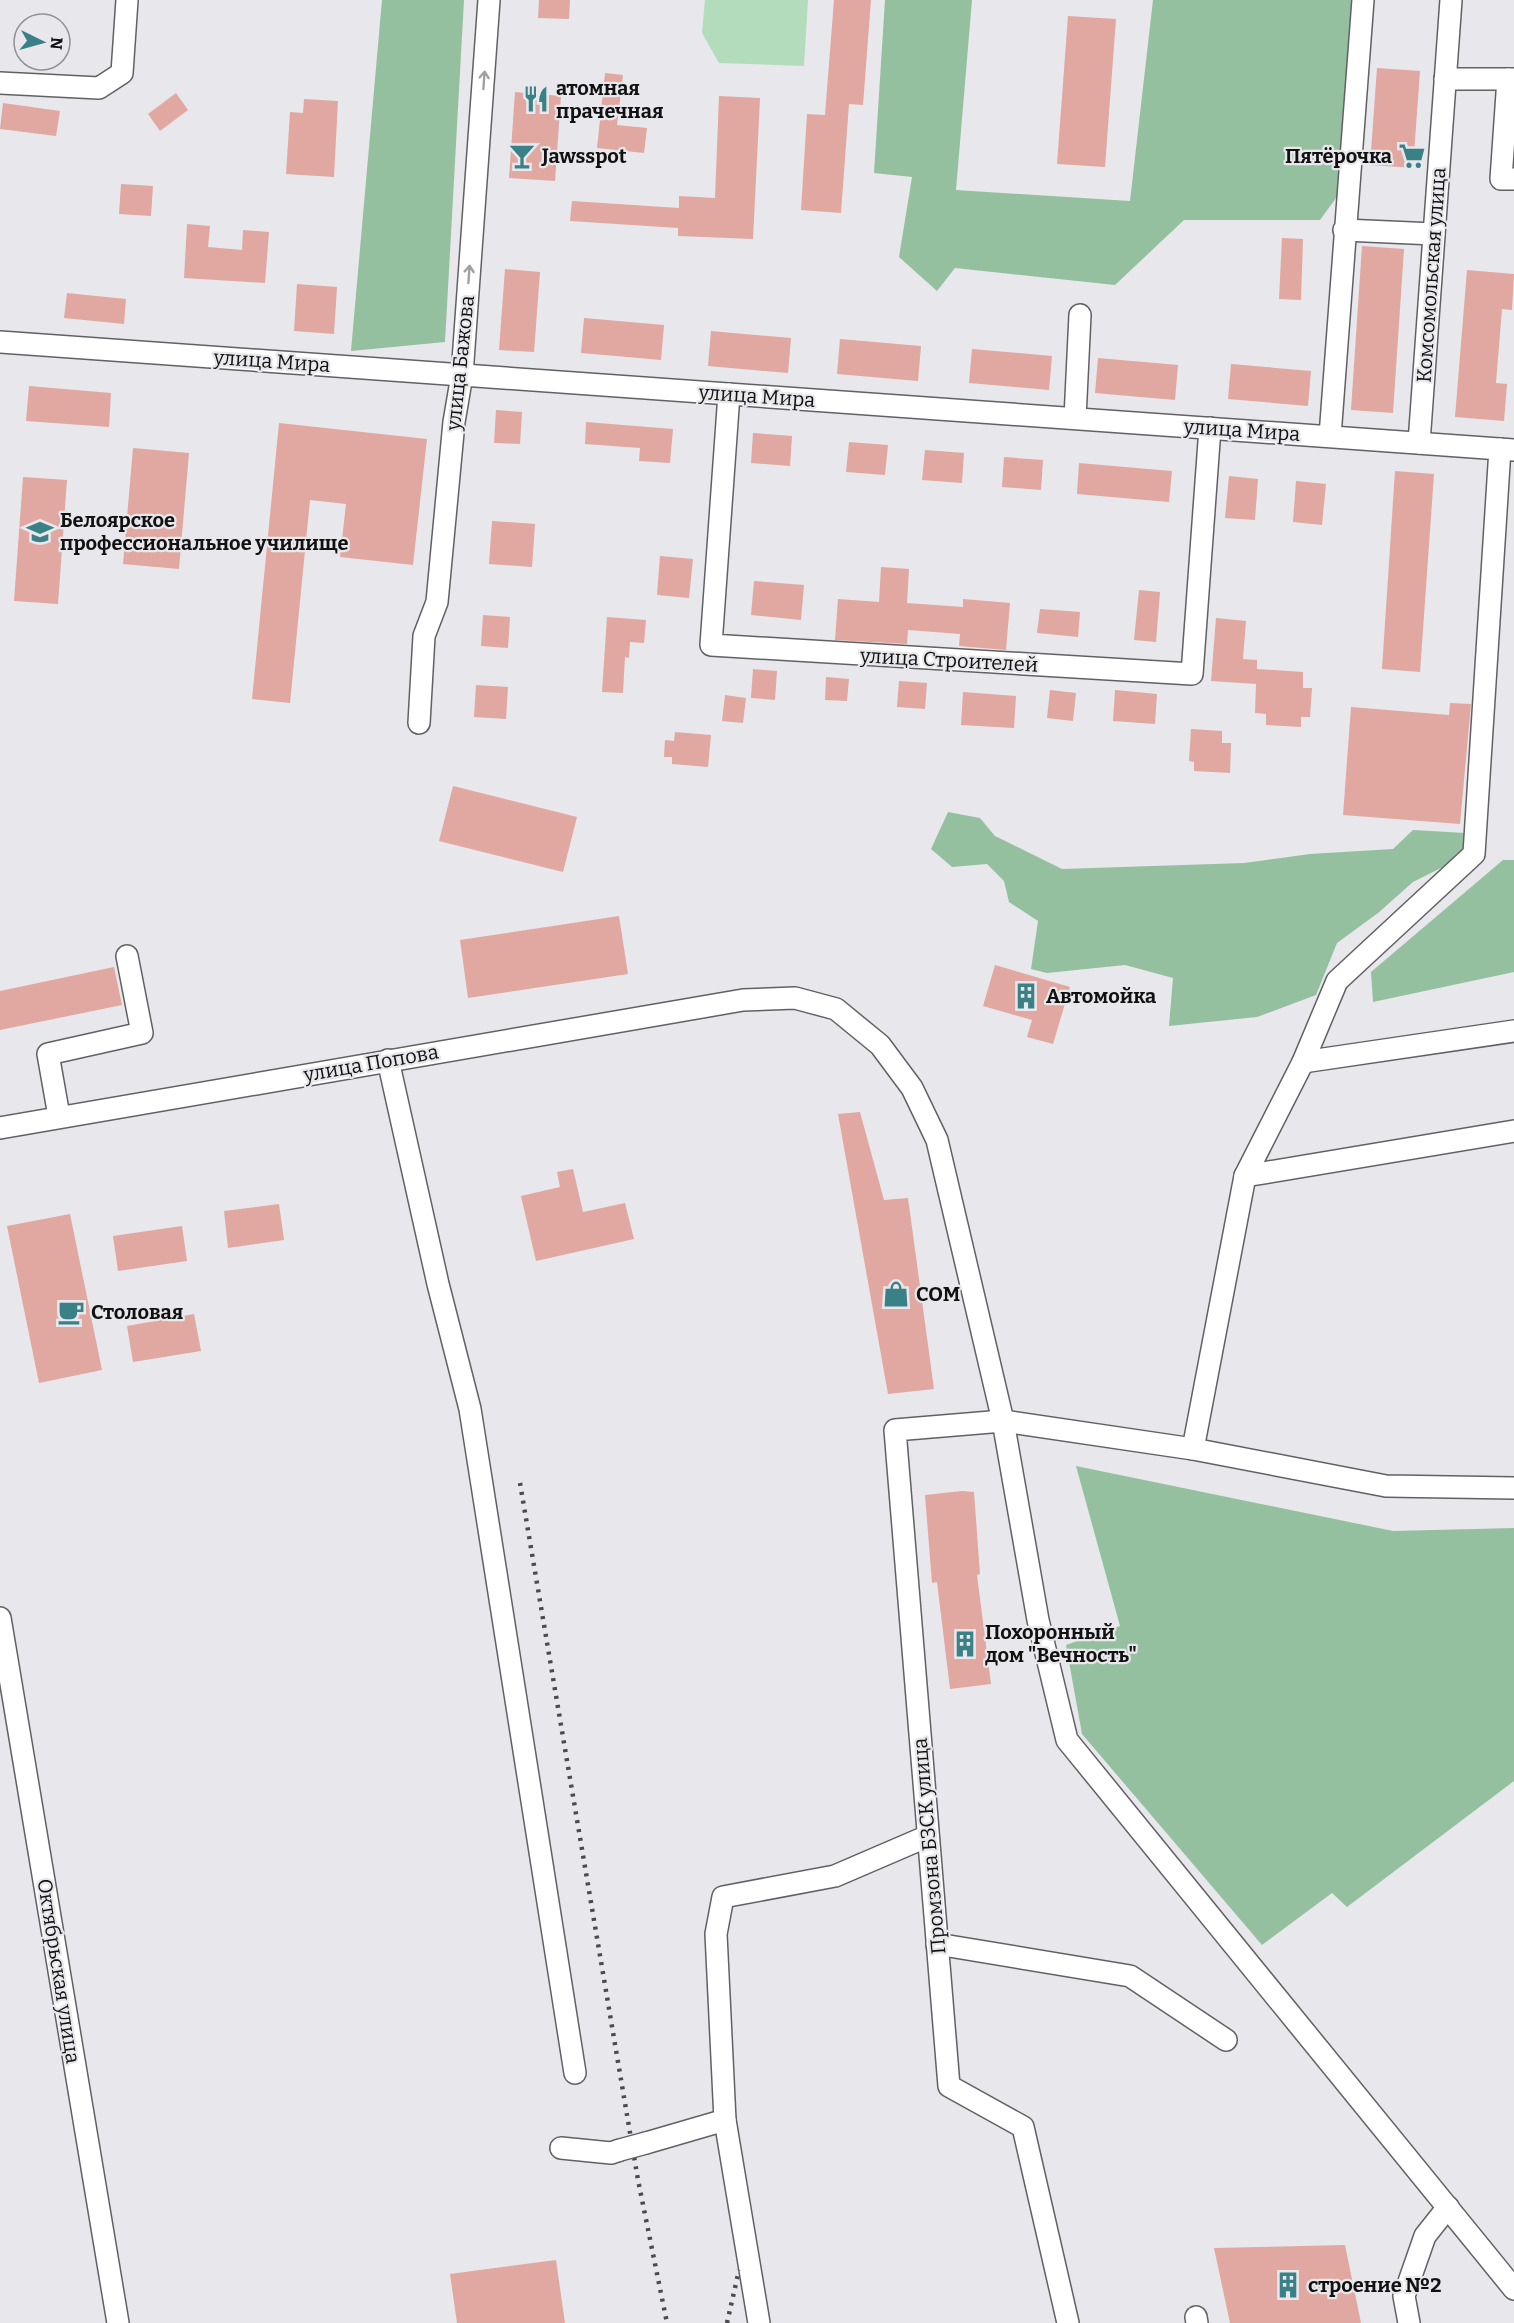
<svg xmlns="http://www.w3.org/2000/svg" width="1514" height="2323" font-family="Bitter,serif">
	<rect width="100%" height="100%" fill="#e8e7eb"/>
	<polygon fill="#b2dcbc" points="705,0 808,0 804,66 719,63 702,33"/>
	<g fill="#94c09f">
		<polygon points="382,0 464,0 445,342 351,351"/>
		<polygon points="885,0 972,0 956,190 1130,201 1153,0 1359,0 1344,187 1320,220 1184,220 1115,285 955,268 937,291 899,257 912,177 874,173"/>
		<polygon points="948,812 980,818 995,836 1062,869 1244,863 1310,854 1393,849 1413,830 1465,833 1461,858 1413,882 1378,913 1337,943 1316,995 1257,1017 1169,1026 1173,978 1125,965 1047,973 1031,969 1038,921 1009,902 1004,881 987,864 952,867 931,849"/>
		<polygon points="1503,860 1514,860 1514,972 1373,1002 1371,972"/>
		<polygon points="1076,1466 1393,1531 1514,1528 1514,1781 1347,1907 1332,1893 1262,1945 1082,1734 1066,1645 1120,1626"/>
	</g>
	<g fill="#e0a8a1">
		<polygon points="539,0 570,0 569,19 538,18"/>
		<polygon points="834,0 871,0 863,105 849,104 841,213 801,210 807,114 825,115"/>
		<polygon points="1068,16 1116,19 1105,167 1057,164"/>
		<polygon points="1377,68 1420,71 1413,168 1370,165"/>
		<polygon points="605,73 623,75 617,125 647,128 644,153 597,148"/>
		<polygon points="515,92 561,96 555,181 509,178"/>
		<polygon points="176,93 188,110 160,131 148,114"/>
		<polygon points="719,96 760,98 753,239 678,236 678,228 570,221 572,201 679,208 679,196 715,198"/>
		<polygon points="304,99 338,101 334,177 286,174 290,112 303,113"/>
		<polygon points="3,103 60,111 56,136 0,129"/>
		<polygon points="121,184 153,186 151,216 119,214"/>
		<polygon points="187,224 210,226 208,247 242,250 243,230 269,232 265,283 184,278"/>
		<polygon points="1282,238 1303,239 1301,300 1279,299"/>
		<polygon points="1362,246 1404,249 1393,413 1351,410"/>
		<polygon points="505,269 540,272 534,352 499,350"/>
		<polygon points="1467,270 1514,274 1512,310 1502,309 1496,383 1507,384 1504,421 1455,417"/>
		<polygon points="297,284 337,287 334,334 294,331"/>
		<polygon points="67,293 126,299 124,324 64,318"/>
		<polygon points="584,318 664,325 661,360 581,353"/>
		<polygon points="711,331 791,338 788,373 708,366"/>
		<polygon points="840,339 921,346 918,381 837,374"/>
		<polygon points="972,349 1052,356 1049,390 969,383"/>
		<polygon points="1098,358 1178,365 1175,400 1095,393"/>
		<polygon points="1231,364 1311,371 1308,406 1228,399"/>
		<polygon points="29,386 111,393 109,427 26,421"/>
		<polygon points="496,410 522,412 520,444 494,443"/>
		<polygon points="586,422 673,429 670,463 639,461 640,448 585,444"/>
		<polygon points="279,423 427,439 413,565 340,557 346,504 310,500 290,703 252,699"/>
		<polygon points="753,433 792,436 790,466 751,463"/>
		<polygon points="849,442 888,445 885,475 846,472"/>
		<polygon points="133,448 189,453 179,569 123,564"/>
		<polygon points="925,450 964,453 962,483 922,480"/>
		<polygon points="1004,457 1043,460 1041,490 1002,487"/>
		<polygon points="1079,463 1172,471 1169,502 1077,494"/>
		<polygon points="1395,471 1434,474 1420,672 1382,669"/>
		<polygon points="1229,476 1258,479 1255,520 1225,518"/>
		<polygon points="23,477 67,480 58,604 14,601"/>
		<polygon points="1296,481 1326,484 1322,525 1293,522"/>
		<polygon points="492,521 535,524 532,567 489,564"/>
		<polygon points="660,556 693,559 689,598 657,595"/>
		<polygon points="881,567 909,569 907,603 963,607 963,599 1010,603 1006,650 959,646 960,634 908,630 907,644 835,640 838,599 879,602"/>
		<polygon points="754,581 804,585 801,620 751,615"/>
		<polygon points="1139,590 1160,592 1156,642 1134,640"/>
		<polygon points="1040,609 1080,612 1078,637 1037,633"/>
		<polygon points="483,615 510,617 508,648 481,646"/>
		<polygon points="607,617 646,620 644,643 630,642 629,658 625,657 623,693 602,692"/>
		<polygon points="1216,618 1246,621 1243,659 1257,660 1257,669 1303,672 1303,688 1312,688 1310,717 1301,717 1301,727 1266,725 1266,714 1255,713 1256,684 1211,681"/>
		<polygon points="753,669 777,671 775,700 751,698"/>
		<polygon points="826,677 849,679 847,701 825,700"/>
		<polygon points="899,681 927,683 925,709 897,707"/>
		<polygon points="476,685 508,687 506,719 474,717"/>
		<polygon points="1050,690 1076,693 1073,721 1047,718"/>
		<polygon points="1115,690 1157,694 1155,724 1113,721"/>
		<polygon points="963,692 1016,696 1014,728 961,725"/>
		<polygon points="725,695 746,698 743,723 722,721"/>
		<polygon points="1450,703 1471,704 1460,824 1343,815 1351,707 1449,715"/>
		<polygon points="1191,729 1222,731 1222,743 1231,743 1230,773 1194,771 1194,762 1189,761"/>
		<polygon points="675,732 711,735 708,767 672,764 672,757 664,757 665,740 674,741"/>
		<polygon points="453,786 577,817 563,872 439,841"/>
		<polygon points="619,916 628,974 468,998 460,940"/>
		<polygon points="995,965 1070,987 1053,1044 1027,1037 1032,1020 983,1006"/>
		<polygon points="114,967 122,1005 0,1030 0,991"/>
		<polygon points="860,1112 884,1200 908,1198 934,1389 888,1394 838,1114"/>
		<polygon points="573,1169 583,1212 625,1203 634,1239 536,1261 521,1196 560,1187 557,1172"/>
		<polygon points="279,1204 284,1240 228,1248 224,1211"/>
		<polygon points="70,1214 102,1370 39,1383 7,1226"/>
		<polygon points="182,1226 187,1261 118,1271 113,1236"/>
		<polygon points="194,1314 201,1351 133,1362 127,1326"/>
		<polygon points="962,1491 974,1492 980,1574 977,1575 991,1684 950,1689 937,1582 932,1583 925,1495"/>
		<polygon points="1345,2245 1361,2323 1230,2323 1214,2248"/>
		<polygon points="556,2260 565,2323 457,2323 450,2274"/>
	</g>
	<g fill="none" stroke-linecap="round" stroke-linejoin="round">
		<g stroke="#616064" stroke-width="24">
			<g id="minor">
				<polyline points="1445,79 1514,79"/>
				<polyline points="1508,79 1501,179 1514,179"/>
				<polyline points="0,83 99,88 122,73 127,0"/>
				<polyline points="1344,230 1434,234"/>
				<polyline points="0,342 1514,450"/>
				<polyline points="729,394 711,645 1192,674 1210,428"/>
				<polyline points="1075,418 1080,315"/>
				<polyline points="1330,436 1363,0"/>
				<polyline points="1419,443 1451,0"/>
				<polyline points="419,723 424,636 437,602 454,422 462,375 489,0"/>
				<polyline points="388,1060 438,1284 470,1409 575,2073"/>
				<polyline points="1303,1062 1514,1031"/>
				<polyline points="59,1116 48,1054 142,1033 127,956"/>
				<polyline points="0,1128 743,1000 795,998 836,1009 880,1045 912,1088 937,1140 1003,1421 1038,1620 1067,1740 1514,2289"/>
				<polyline points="1245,1176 1514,1131"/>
				<polyline points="1193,1449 1245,1176 1303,1062 1337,981 1474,854 1500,449"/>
				<polyline points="0,1618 118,2323"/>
				<polyline points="937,1944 1130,1976 1226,2040"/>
				<polyline points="725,2120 759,2323"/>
				<polyline points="646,2143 725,2120 716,1934 723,1897 835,1876 928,1836"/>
				<polyline points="561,2148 611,2153 620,2150"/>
				<polyline points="1196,2317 1197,2323"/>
				<polyline points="1068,2323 1023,2127 949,2086 895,1430 1003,1421 1193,1449 1386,1486 1514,1488"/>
				<polyline points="1409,2323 1404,2296 1425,2236 1448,2207"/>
			</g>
		</g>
		<use href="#minor" stroke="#fff" stroke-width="21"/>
		<g stroke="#4b4a4c" stroke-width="4.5" stroke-dasharray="3 6" stroke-linecap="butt">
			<polyline points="520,1483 638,2180 667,2323"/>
			<polyline points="727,2323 739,2270"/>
		</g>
		<g stroke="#616064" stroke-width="24" stroke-linecap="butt">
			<polyline id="minor-bridge" points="620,2150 646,2143"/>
		</g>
		<use href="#minor-bridge" stroke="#fff" stroke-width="21"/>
	</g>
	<defs><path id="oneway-shaft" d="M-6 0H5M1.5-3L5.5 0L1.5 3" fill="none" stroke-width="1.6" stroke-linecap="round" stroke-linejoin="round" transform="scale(1.5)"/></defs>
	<g stroke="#a0a0a0">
		<use href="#oneway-shaft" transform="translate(484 80) rotate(-86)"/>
		<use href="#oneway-shaft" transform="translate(469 274) rotate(-86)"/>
	</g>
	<defs>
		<g id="restaurant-bare" transform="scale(2.07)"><path d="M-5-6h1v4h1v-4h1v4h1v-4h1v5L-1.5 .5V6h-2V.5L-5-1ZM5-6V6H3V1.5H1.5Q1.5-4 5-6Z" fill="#398187" stroke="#e8e7eb" stroke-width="2.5" paint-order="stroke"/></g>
		<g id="bar-bare" transform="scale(2.07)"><path d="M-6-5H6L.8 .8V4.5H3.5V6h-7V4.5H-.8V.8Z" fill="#398187" stroke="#e8e7eb" stroke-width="2.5" paint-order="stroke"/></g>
		<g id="supermarket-bare" transform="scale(2.07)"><path d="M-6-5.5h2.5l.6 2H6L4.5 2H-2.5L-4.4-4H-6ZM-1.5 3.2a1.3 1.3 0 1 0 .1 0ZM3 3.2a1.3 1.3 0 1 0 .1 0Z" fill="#398187" stroke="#e8e7eb" stroke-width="2.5" paint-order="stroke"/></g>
		<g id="university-bare" transform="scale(2.07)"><path d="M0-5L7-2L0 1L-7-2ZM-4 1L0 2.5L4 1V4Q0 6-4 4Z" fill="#398187" stroke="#e8e7eb" stroke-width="2.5" paint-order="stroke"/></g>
		<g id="building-bare" transform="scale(2.07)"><path d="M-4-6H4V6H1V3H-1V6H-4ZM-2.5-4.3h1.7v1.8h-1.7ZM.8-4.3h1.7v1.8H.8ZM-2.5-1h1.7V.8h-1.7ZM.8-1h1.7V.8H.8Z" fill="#398187" stroke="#e8e7eb" stroke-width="2.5" paint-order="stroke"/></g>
		<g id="shop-bare" transform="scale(2.07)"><path d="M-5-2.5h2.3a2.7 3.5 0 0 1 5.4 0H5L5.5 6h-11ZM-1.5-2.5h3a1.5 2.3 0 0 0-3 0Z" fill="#398187" stroke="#e8e7eb" stroke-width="2.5" paint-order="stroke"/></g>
		<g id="cafe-bare" transform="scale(2.07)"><path d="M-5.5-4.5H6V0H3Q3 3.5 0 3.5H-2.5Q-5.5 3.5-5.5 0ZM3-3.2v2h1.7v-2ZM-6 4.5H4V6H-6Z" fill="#398187" stroke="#e8e7eb" stroke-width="2.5" paint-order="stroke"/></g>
	</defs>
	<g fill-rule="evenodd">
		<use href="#restaurant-bare" x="536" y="99"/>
		<use href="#bar-bare" x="522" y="156"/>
		<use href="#supermarket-bare" x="1412" y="156"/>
		<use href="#university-bare" x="40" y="532"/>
		<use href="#building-bare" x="1026" y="996"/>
		<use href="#shop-bare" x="896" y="1294"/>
		<use href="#cafe-bare" x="71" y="1312"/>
		<use href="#building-bare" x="965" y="1644"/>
		<use href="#building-bare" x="1288" y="2285"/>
	</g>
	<g text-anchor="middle" stroke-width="4.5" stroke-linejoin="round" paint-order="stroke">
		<g font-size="20" font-weight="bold" fill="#111112" stroke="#e8e7eb" text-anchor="start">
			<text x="556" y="95">атомная<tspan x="556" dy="23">прачечная</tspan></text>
			<text x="542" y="163">Jawsspot</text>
			<text x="1392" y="163" text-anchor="end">Пятёрочка</text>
			<text x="60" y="527">Белоярское<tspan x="60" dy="23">профессиональное училище</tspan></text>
			<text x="1046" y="1003">Автомойка</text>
			<text x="916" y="1301">СОМ</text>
			<text x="91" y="1319">Столовая</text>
			<text x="985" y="1639">Похоронный<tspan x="985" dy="23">дом "Вечность"</tspan></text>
			<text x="1308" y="2292">строение №2</text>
		</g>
		<g font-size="20" fill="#111112" stroke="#e8e7eb">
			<text transform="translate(1431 275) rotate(-86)" y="7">Комсомольская улица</text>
			<text transform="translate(272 361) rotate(4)" y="7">улица Мира</text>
			<text transform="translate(460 363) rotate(-84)" y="7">улица Бажова</text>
			<text transform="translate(757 396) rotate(4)" y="7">улица Мира</text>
			<text transform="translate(1242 430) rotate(4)" y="7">улица Мира</text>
			<text transform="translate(949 660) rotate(3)" y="7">улица Строителей</text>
			<text transform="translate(371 1063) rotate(-10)" y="7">улица Попова</text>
			<text transform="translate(929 1846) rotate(-95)" y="7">Промзона БЗСК улица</text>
			<text transform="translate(59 1971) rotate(81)" y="7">Октябрьская улица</text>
		</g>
	</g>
	<g transform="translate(42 42) rotate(95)"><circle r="28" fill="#e8e7eb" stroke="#929194" stroke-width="1.5"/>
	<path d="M0-4.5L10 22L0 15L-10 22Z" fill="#398187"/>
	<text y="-9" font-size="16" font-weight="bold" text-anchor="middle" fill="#111112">N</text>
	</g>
</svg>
